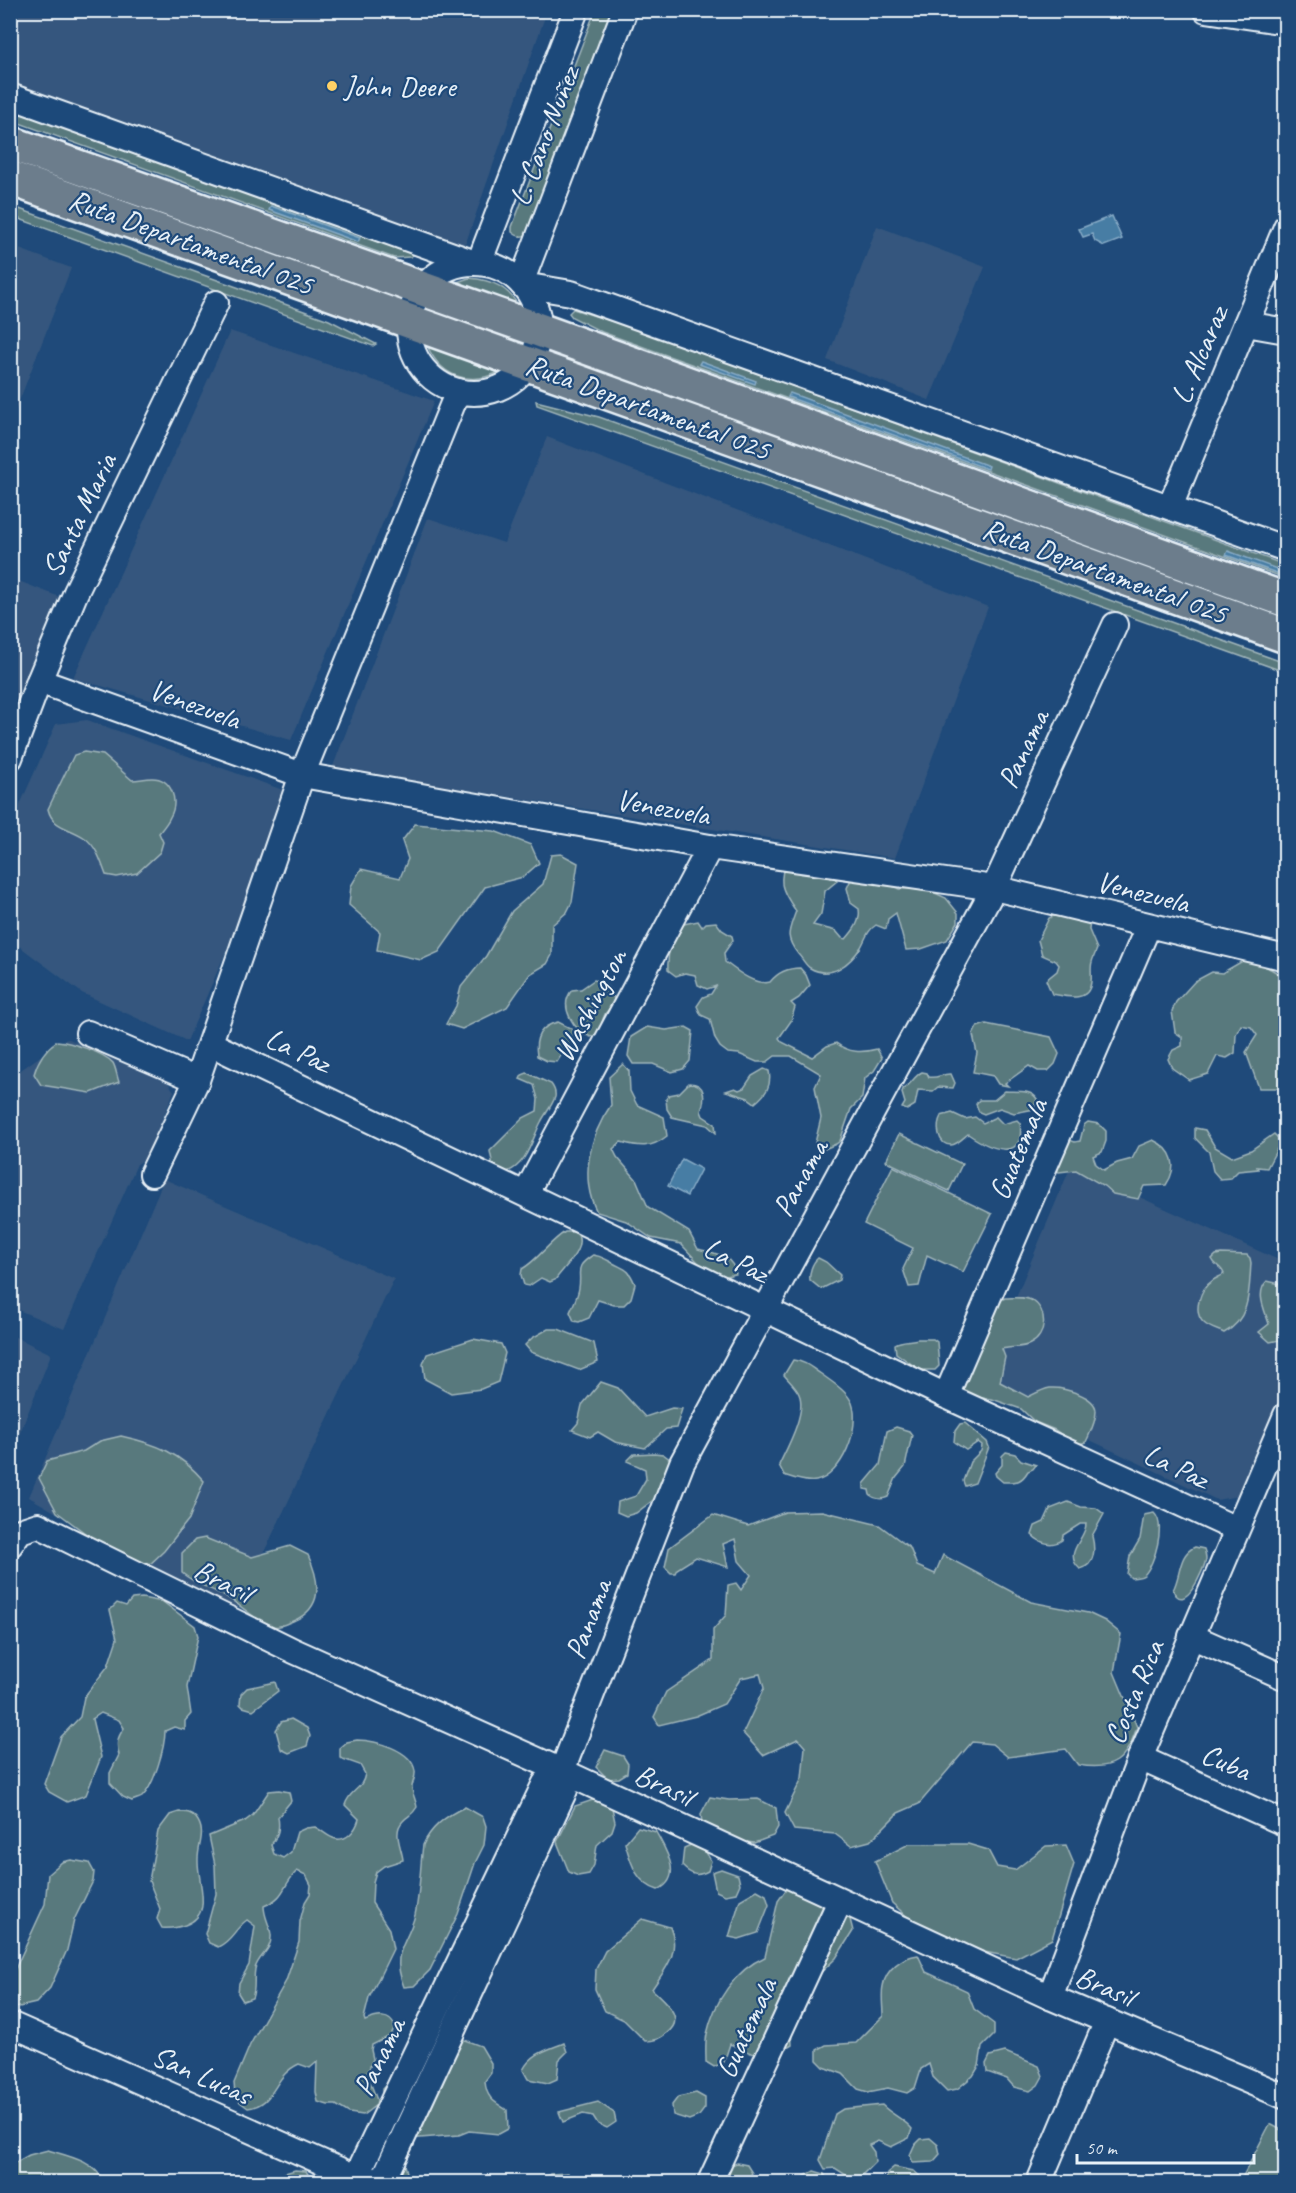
<svg xmlns="http://www.w3.org/2000/svg" width="1296" height="2193" font-family="Caveat,sans-serif">
	<rect width="100%" height="100%" fill="#1f4a7a"/>
	<filter id="ink" filterUnits="userSpaceOnUse"><feTurbulence type="fractalNoise" baseFrequency=".0167" numOctaves="2"/><feDisplacementMap in="SourceGraphic" scale="12" xChannelSelector="R" yChannelSelector="G"/><feConvolveMatrix kernelMatrix="1 2 1 2 8 2 1 2 1" color-interpolation-filters="sRGB"/></filter>
	<g filter="url(#ink)">
		<g fill="#35577e">
			<polygon points="10,11 547,11 464,248 11,84"/>
			<polygon points="877,226 985,267 929,400 827,360"/>
			<polygon points="11,246 71,268 11,422 10,246"/>
			<polygon points="230,331 434,401 291,740 73,678"/>
			<polygon points="547,437 988,607 895,858 332,769 428,518 504,543"/>
			<polygon points="11,578 62,598 11,715"/>
			<polygon points="87,720 283,790 289,807 187,1041 82,993 11,940 11,825 56,724"/>
			<polygon points="69,1039 168,1083 174,1091 146,1159 137,1164 64,1329 11,1307 11,1077 63,1040"/>
			<polygon points="1071,1166 1285,1263 1285,1389 1243,1495 1217,1500 984,1390 982,1378"/>
			<polygon points="164,1179 394,1279 238,1607 215,1605 29,1497"/>
			<polygon points="11,1335 51,1354 11,1456"/>
		</g>
		<g fill="#59797d" stroke="#a0b5ba" stroke-width="1.5">
			<path d="M595,11H614L530,233C523,238 518,237 512,232V227Z"/>
			<polygon points="10,107 413,253 413,255 410,257 394,258 11,120"/>
			<polygon points="11,206 329,320 376,344 373,346 11,216"/>
			<path d="M469,278C493,280 508,287 520,308L451,284Z"/>
			<polygon points="573,309 627,326 1285,565 1285,578 602,332 572,317 569,313"/>
			<path d="M425,340L503,370C469,388 438,377 425,340Z"/>
			<polygon points="536,401 599,417 1285,663 1285,672 537,405"/>
			<path d="M84,752L103,755L132,780C139,780 145,778 152,778C172,778 179,801 170,817C168,822 163,828 159,833L163,842L160,852L137,873L117,877L106,875C101,862 97,847 85,838C70,827 53,829 48,809L74,755Z"/>
			<polygon points="415,824 494,831 531,845 539,863 523,877 485,887 439,952 421,960 377,950 380,932 349,905 351,886 361,869 400,878 408,859 402,841"/>
			<path d="M788,852L830,856L837,881L825,891L821,914L813,925L836,931L842,938L846,939C854,930 861,921 859,909L851,903L847,888L853,875H867L899,889L924,888L946,898L958,913V922L947,940L921,949L906,950L896,913L888,919L886,929L876,925C867,931 866,938 861,947C850,964 831,980 810,968C806,966 802,958 798,954C784,936 789,931 796,911C777,884 780,882 788,852Z"/>
			<polygon points="561,854 578,863 572,902 567,912 552,925 552,955 547,964 530,974 507,1007 462,1029 446,1024 456,1006 461,987 486,956 512,911 543,884 551,855"/>
			<path d="M1058,914L1090,921L1089,930L1097,949C1095,954 1093,958 1092,962C1090,968 1092,976 1091,982C1089,1003 1067,997 1052,994L1046,980L1057,971L1059,965L1056,961L1042,955L1038,940L1049,918Z"/>
			<path d="M698,921L702,927L706,923L716,922L722,930L732,936L733,940L724,953L725,962C737,971 755,986 770,982C778,972 787,968 800,968L806,975L810,985L799,998L791,1003L795,1007L791,1021L779,1038L782,1042L812,1057L827,1046L836,1043C849,1053 862,1053 877,1049L882,1058L874,1071L865,1078L862,1098L851,1109L840,1141L836,1144L822,1150L815,1143L821,1118L815,1087L821,1074L791,1056H775L767,1062H757L739,1054L728,1053L720,1047L715,1039L710,1019L701,1015L697,1006L703,997L711,994L716,986L707,989L698,985L695,975L685,973L676,976L668,970C667,953 671,939 679,925Z"/>
			<path d="M1246,959C1264,963 1269,969 1285,977V1001L1282,1012L1286,1029L1285,1088H1259L1246,1052L1257,1035L1251,1027L1241,1025L1236,1034L1235,1053L1227,1058L1217,1056L1208,1074L1189,1080L1172,1068L1168,1059L1173,1050L1182,1046V1037L1175,1032L1172,1011L1176,1002L1195,981L1212,972L1222,973Z"/>
			<path d="M594,980C603,982 617,992 613,1003C612,1008 607,1010 605,1014C602,1020 601,1027 600,1033L591,1037C574,1031 558,1007 572,990L581,989Z"/>
			<path d="M558,1022L572,1029L577,1043L576,1048L565,1049L557,1062L547,1061L537,1056C534,1038 540,1026 558,1022Z"/>
			<polygon points="986,1024 1051,1037 1059,1054 1055,1064 1048,1071 1038,1071 1029,1066 1005,1083 1008,1086 998,1084 993,1076 973,1072 977,1053 973,1035 977,1027"/>
			<polygon points="647,1027 666,1030 686,1027 693,1031 690,1061 683,1069 672,1072 653,1064 633,1064 628,1056 631,1037"/>
			<path d="M57,1041C70,1042 105,1053 113,1063C116,1068 117,1077 119,1082L91,1093L41,1085L34,1074C38,1060 45,1049 57,1041Z"/>
			<path d="M623,1064L629,1071L630,1091L637,1105L664,1117L667,1136C651,1149 639,1147 621,1142L613,1149L617,1157L636,1179L648,1207L689,1232L698,1249C715,1254 732,1254 736,1274L717,1278L708,1273L681,1244L651,1238L626,1221L597,1212C579,1178 590,1135 611,1105L609,1077Z"/>
			<path d="M764,1069L769,1071C772,1086 766,1094 755,1103L748,1098L726,1091L735,1088L739,1090L744,1088L752,1076Z"/>
			<path d="M922,1072L927,1073L929,1077C937,1079 943,1073 951,1074L955,1083L953,1088L938,1087L933,1091L918,1090L915,1105L907,1110L902,1108L905,1103L902,1093L903,1089C911,1085 914,1076 922,1072Z"/>
			<path d="M527,1073L551,1084C554,1088 556,1092 555,1097C552,1106 545,1114 541,1122C532,1139 527,1165 507,1172L502,1169L501,1172L493,1166L490,1151L523,1118L537,1111L538,1099L534,1085L520,1079L522,1075Z"/>
			<path d="M689,1083C707,1083 705,1099 701,1111L703,1116L715,1124L716,1133L707,1125L672,1117L667,1109L666,1099L669,1095L679,1093Z"/>
			<path d="M1005,1091C1016,1092 1031,1089 1037,1099L1034,1109L1014,1113L1000,1108L984,1114L979,1112L976,1104L979,1100H994Z"/>
			<path d="M952,1113L965,1119L975,1117L983,1123L996,1117L1003,1124L1017,1120L1020,1123C1026,1164 988,1148 968,1134C964,1137 957,1145 951,1145C937,1145 936,1125 941,1116Z"/>
			<path d="M1088,1122L1099,1124L1106,1131V1141L1102,1152L1093,1156L1096,1164L1104,1170L1117,1163L1132,1159L1139,1146L1153,1140C1173,1149 1179,1166 1166,1185L1144,1186L1138,1199L1113,1194L1104,1186L1076,1170L1059,1172L1055,1169L1066,1139L1075,1142L1080,1141L1084,1125Z"/>
			<polygon points="1195,1128 1205,1130 1215,1147 1232,1157 1251,1150 1274,1134 1281,1141 1267,1168 1257,1167 1258,1169 1238,1171 1231,1178 1220,1179 1213,1171 1209,1152 1195,1138"/>
			<polygon points="899,1134 962,1164 949,1191 886,1161"/>
			<polygon points="893,1166 992,1214 963,1272 927,1255 919,1286 909,1287 903,1269 913,1248 864,1224"/>
			<path d="M565,1232H576C588,1247 564,1267 555,1280L550,1282L541,1278L529,1286L524,1285L521,1275L522,1269C538,1260 549,1242 565,1232Z"/>
			<path d="M1221,1254L1247,1255L1250,1258L1251,1263C1249,1289 1251,1319 1224,1333C1218,1330 1209,1328 1204,1323C1192,1312 1200,1289 1212,1281C1215,1278 1220,1277 1224,1274C1222,1267 1215,1266 1212,1259L1216,1255Z"/>
			<path d="M593,1255C602,1256 604,1259 611,1262C625,1270 628,1267 635,1284L631,1298L624,1305H614L598,1300L589,1318L579,1322L574,1321L570,1312C573,1305 578,1296 579,1288C582,1270 573,1268 593,1255Z"/>
			<path d="M818,1258L826,1262L840,1275L839,1280L821,1289L810,1280C809,1273 812,1263 818,1258Z"/>
			<path d="M1267,1281L1285,1285V1339L1270,1342L1259,1332L1269,1324C1265,1310 1255,1293 1267,1281Z"/>
			<path d="M1005,1298C1014,1298 1025,1296 1033,1301C1048,1311 1047,1336 1030,1344C1023,1348 1010,1347 1002,1349L1005,1357L1000,1382L1028,1397C1034,1394 1043,1389 1050,1388C1063,1387 1096,1396 1096,1411C1096,1422 1090,1433 1086,1442L1076,1445L1055,1430L1035,1422L1021,1409L992,1399L972,1397L948,1377L945,1366C956,1350 966,1344 984,1340L997,1302Z"/>
			<polygon points="548,1329 558,1329 594,1343 598,1362 579,1370 531,1352 525,1345 532,1338"/>
			<polygon points="473,1339 501,1344 505,1353 498,1382 481,1389 451,1393 425,1379 423,1364 427,1354"/>
			<path d="M918,1339H933L937,1342L939,1366L935,1370H920L896,1353L895,1344C901,1340 910,1341 918,1339Z"/>
			<path d="M793,1360C805,1361 812,1368 821,1374C832,1382 847,1391 852,1403C861,1427 842,1476 816,1481C806,1483 793,1478 784,1475L779,1465C787,1448 807,1412 799,1394C796,1387 789,1381 784,1375Z"/>
			<polygon points="601,1382 618,1388 645,1417 672,1408 682,1409 676,1428 666,1429 645,1448 615,1442 598,1432 590,1437 572,1430 578,1423 582,1405"/>
			<polygon points="965,1423 987,1442 989,1447 975,1483 965,1486 963,1481 970,1462 981,1451 982,1445 978,1442 966,1450 954,1442 955,1431 960,1424"/>
			<path d="M896,1427L909,1431L912,1435L905,1467L896,1478L888,1497C882,1500 875,1499 870,1495L869,1490L864,1489V1484L880,1465L887,1431Z"/>
			<path d="M121,1436C157,1444 180,1453 204,1481L189,1519L164,1551L149,1565L101,1545L57,1512L39,1478L47,1461L84,1451L100,1441Z"/>
			<path d="M1006,1452L1015,1454L1021,1460L1036,1465L1033,1469L1028,1471C1021,1483 1016,1482 1003,1482L996,1476L995,1473L1002,1465V1456Z"/>
			<polygon points="654,1453 663,1454 671,1460 669,1488 636,1513 626,1516 617,1512 618,1502 636,1496 646,1479 645,1469 627,1461 634,1454"/>
			<path d="M1068,1502L1081,1507L1096,1508L1104,1514L1092,1536C1095,1548 1096,1565 1080,1569C1062,1553 1086,1539 1086,1524H1080L1063,1535L1062,1540C1052,1547 1040,1543 1032,1535L1035,1526L1044,1522L1050,1509Z"/>
			<path d="M822,1511L879,1525L910,1548L917,1566L935,1574L943,1555L1031,1602L1088,1613L1105,1621L1121,1634L1114,1672L1137,1727C1126,1761 1114,1771 1078,1765L1066,1749L1008,1757L992,1744L972,1742L919,1804L898,1813L870,1841L851,1846L835,1834L794,1830L785,1813L802,1778L805,1747L798,1739L763,1755L743,1733L764,1688L760,1674L741,1678L724,1704L696,1716L659,1725L654,1717L666,1692L713,1660V1630L726,1615L728,1585L736,1583L741,1590L751,1575L739,1561L735,1539L723,1544L728,1567L696,1557L677,1569L675,1573H671L665,1567L669,1548L713,1515L748,1526L785,1512Z"/>
			<path d="M1154,1513C1166,1524 1155,1564 1144,1575C1140,1578 1136,1577 1131,1578L1127,1574L1130,1556L1140,1539L1144,1515Z"/>
			<path d="M205,1538L252,1557L290,1546L308,1555C320,1581 324,1608 293,1621C286,1624 278,1628 270,1626C258,1622 239,1604 227,1597C212,1589 195,1584 182,1573V1553L195,1540Z"/>
			<path d="M1195,1547L1204,1549C1205,1551 1206,1558 1206,1559C1204,1570 1184,1616 1173,1590C1181,1576 1178,1554 1195,1547Z"/>
			<path d="M142,1598L163,1602L195,1626L198,1636L187,1687L191,1714L185,1721V1730L174,1727L165,1731C165,1747 154,1786 142,1797C141,1798 133,1800 132,1801L123,1797L110,1783V1773L119,1755C116,1744 117,1738 124,1728L119,1720L101,1713L92,1719L101,1757L86,1795L67,1802L49,1792L44,1784L61,1737L80,1717L84,1697L108,1666L117,1639L110,1610L117,1603L126,1606L132,1599Z"/>
			<polygon points="275,1682 278,1691 253,1710 243,1707 240,1704 241,1694 247,1688"/>
			<polygon points="291,1719 307,1728 310,1736 307,1746 289,1753 281,1749 276,1730 281,1722"/>
			<path d="M357,1740C375,1740 412,1750 415,1771C416,1778 411,1784 412,1789C413,1795 416,1801 417,1807C412,1816 408,1815 403,1821C392,1832 402,1848 403,1860L384,1866L376,1872L373,1882L372,1903L389,1929L393,1949L369,1998L364,2018L365,2021C377,2016 390,2013 395,2027L390,2036L372,2045L371,2050L373,2059L367,2074L377,2100L376,2105L363,2115L349,2113L336,2105H328L318,2102L316,2092L317,2062L310,2068L299,2064C272,2076 277,2104 248,2108L240,2102L235,2094L234,2083L250,2045L286,1981L299,1942L300,1921L305,1902L310,1894L311,1885L306,1875L297,1871C281,1887 287,1896 264,1906C264,1917 270,1925 271,1935C272,1952 258,1955 255,1969C253,1979 256,1988 252,1998L243,2001L238,1993L239,1983L249,1965L255,1926L247,1920C234,1929 233,1940 218,1947L209,1943L205,1934L216,1894L215,1865L209,1836L245,1821L253,1815L269,1791L279,1790L289,1792L291,1801L278,1817C280,1829 278,1835 271,1845L274,1854L283,1858L291,1852L297,1832L306,1828L315,1827C321,1830 327,1836 333,1838C346,1843 356,1830 359,1819L345,1805C350,1789 362,1791 365,1774L360,1765L340,1758V1748L347,1742Z"/>
			<polygon points="605,1750 623,1756 628,1764 627,1773 619,1778 608,1779 596,1767"/>
			<path d="M552,1795L439,2045L462,2039L481,2046L491,2063V2073L485,2081C486,2098 494,2102 507,2110L508,2129L499,2134L469,2131L459,2135L407,2139L401,2148L408,2177L404,2182H364L382,2108V2089L403,2067Z"/>
			<polygon points="710,1797 729,1800 758,1799 776,1808 778,1827 773,1836 754,1843 725,1839 702,1824 701,1814"/>
			<polygon points="593,1800 611,1803 615,1822 612,1831 597,1845 594,1865 589,1874 578,1876 569,1872 557,1842 575,1806"/>
			<path d="M465,1807L483,1817L486,1826L484,1845L475,1863L458,1914L430,1970L414,1986L404,1987C390,1951 407,1946 415,1915C420,1893 420,1868 423,1845C431,1827 447,1815 465,1807Z"/>
			<path d="M179,1812C186,1812 191,1812 196,1818C207,1832 198,1844 198,1859C197,1883 215,1914 185,1925C176,1928 171,1929 162,1928L157,1919L160,1909L149,1881L158,1831L170,1815Z"/>
			<path d="M638,1827L656,1832C666,1851 684,1877 658,1890C636,1883 631,1863 625,1843Z"/>
			<path d="M693,1844L702,1845L711,1861L708,1871C697,1877 691,1875 682,1866L684,1848Z"/>
			<polygon points="909,1844 968,1844 988,1850 997,1867 1015,1870 1046,1846 1066,1845 1074,1864 1052,1939 1016,1958 937,1943 892,1903 875,1861"/>
			<polygon points="71,1860 89,1863 94,1872 93,1881 74,1920 67,1950 50,1988 36,2003 15,2008 11,2006 11,1978 45,1904 48,1874 62,1862"/>
			<polygon points="721,1869 738,1875 740,1884 736,1893 725,1895 716,1891 712,1872"/>
			<path d="M808,1877L829,1879L847,1907L853,1931L836,1958L813,1980L807,2004L791,2025L792,2045L767,2060L730,2044L724,2062L714,2067L706,2062C706,2053 705,2043 707,2034C714,2002 735,1970 765,1957L778,1901L790,1884Z"/>
			<polygon points="757,1890 766,1895 769,1905 758,1933 739,1939 729,1937 740,1900"/>
			<path d="M642,1919L670,1927C681,1953 665,1969 652,1989C664,2001 687,2018 667,2033C659,2039 655,2041 645,2041L624,2020L605,2011L595,1989L596,1969L605,1951Z"/>
			<path d="M918,1955L926,1972L967,1991L974,2009L994,2024V2035L982,2047L979,2066L973,2076L957,2089L947,2091L933,2077L929,2064L921,2069L915,2088L907,2093L888,2088L868,2092L858,2089L843,2074L824,2067L817,2060V2050L826,2045L856,2043L883,2016C883,2007 881,1995 883,1986C886,1969 902,1957 918,1955Z"/>
			<path d="M564,2043L567,2052L559,2060L557,2079L548,2083L528,2079L523,2070C532,2053 547,2050 564,2043Z"/>
			<polygon points="1005,2052 1039,2066 1043,2076 1038,2085 1030,2091 1014,2087 1007,2079 987,2072 986,2064 990,2056"/>
			<polygon points="696,2093 705,2098 705,2108 699,2116 689,2120 673,2115 672,2105 678,2097"/>
			<polygon points="598,2102 614,2113 616,2122 607,2128 598,2124 593,2116 583,2114 563,2122 559,2112"/>
			<path d="M882,2105C892,2115 904,2119 912,2129L909,2138L891,2147L878,2141L869,2145L874,2152L875,2162L861,2176L852,2179L835,2168L825,2169L820,2160L835,2114L843,2109Z"/>
			<polygon points="1270,2124 1285,2132 1285,2182 1240,2182"/>
			<polygon points="930,2138 938,2145 940,2154 933,2162 913,2163 910,2155 914,2146 921,2139"/>
			<path d="M48,2150C68,2156 95,2161 104,2182H11V2165L29,2155Z"/>
			<polygon points="737,2163 747,2165 752,2173 746,2182 724,2182 728,2166"/>
			<polygon points="894,2167 914,2171 926,2182 886,2182 887,2173"/>
			<polygon points="295,2170 306,2171 313,2182 263,2182 265,2179"/>
			<polygon points="814,2171 824,2174 829,2182 797,2182 798,2180"/>
			<polygon points="568,2173 570,2182 543,2182 550,2174"/>
		</g>
		<g fill="#477da4" stroke="#87abc6" stroke-width="1.5">
			<polygon points="271,206 360,238 358,242 269,210"/>
			<polygon points="1112,216 1122,239 1104,246 1095,241 1092,234 1083,237 1079,229"/>
			<polygon points="701,361 756,381 755,384 699,364"/>
			<polygon points="790,393 989,466 988,469 788,397"/>
			<polygon points="1228,551 1285,572 1285,576 1226,555"/>
			<polygon points="682,1159 701,1169 687,1196 668,1186"/>
		</g>
		<g fill="none" stroke-linecap="round" stroke-linejoin="round">
			<g stroke="#e8f1f8" stroke-width="28">
				<g id="street">
					<polyline points="1206,10 1286,22"/>
					<polyline points="10,96 475,263"/>
					<polyline points="479,263 576,10"/>
					<circle cx="474" cy="328" r="65"/>
					<polyline points="521,283 625,10"/>
					<polyline points="523,285 571,293 1286,549"/>
					<polyline points="1246,324 1286,331"/>
					<polyline points="1170,507 1286,227"/>
					<polyline points="39,681 302,775 710,847 994,888 1286,958"/>
					<polyline points="10,758 39,681 76,592 216,303"/>
					<polyline points="88,1033 197,1080"/>
					<polyline points="211,1044 946,1396 1236,1529"/>
					<polyline points="152,1174 197,1080 302,775 458,391"/>
					<polyline points="526,1193 710,847"/>
					<polyline points="946,1396 1148,927"/>
					<polyline points="10,1545 20,1531 38,1525 294,1651 562,1771 1050,1997 1286,2097"/>
					<polyline points="1191,1636 1286,1678"/>
					<polyline points="1140,1758 1286,1824"/>
					<polyline points="1050,1997 1140,1758 1286,1415"/>
					<polyline points="10,2024 367,2182"/>
					<polyline points="368,2182 361,2167 545,1783 562,1771"/>
					<polyline points="369,2182 385,2176 565,1790 562,1771 682,1463 994,888 1115,625"/>
					<polyline points="710,2182 840,1901"/>
					<polyline points="1039,2182 1107,2021"/>
				</g>
			</g>
			<g stroke="#e8f1f8" stroke-width="38">
				<g id="highway">
					<polyline points="10,143 539,330 1286,600"/>
					<polyline points="10,178 1286,636"/>
				</g>
			</g>
			<use href="#street" stroke="#1f4a7a" stroke-width="24"/>
			<use href="#highway" stroke="#6c7d8c" stroke-width="33"/>
		</g>
	</g>
	<circle fill="#ffd166" stroke="#1f4a7a" stroke-width="2" cx="332" cy="86" r="6"/>
	<g text-anchor="middle" stroke-width="4.5" stroke-linejoin="round" paint-order="stroke">
		<g font-size="30" fill="#e8f1f8" stroke="#1f4a7a" text-anchor="start">
			<text x="344" y="96">John Deere</text>
		</g>
		<g font-size="30" fill="#e8f1f8" stroke="#1f4a7a">
			<text transform="translate(544 136) rotate(-69)" y="10">L. Cano Nuñez</text>
			<text transform="translate(191 242) rotate(20)" y="10">Ruta Departamental 025</text>
			<text transform="translate(1199 355) rotate(-67)" y="10">L. Alcaraz</text>
			<text transform="translate(648 407) rotate(20)" y="10">Ruta Departamental 025</text>
			<text transform="translate(79 515) rotate(-64)" y="10">Santa Maria</text>
			<text transform="translate(1105 571) rotate(20)" y="10">Ruta Departamental 025</text>
			<text transform="translate(195 704) rotate(20)" y="10">Venezuela</text>
			<text transform="translate(1023 749) rotate(-65)" y="10">Panama</text>
			<text transform="translate(663 807) rotate(10)" y="10">Venezuela</text>
			<text transform="translate(1143 892) rotate(14)" y="10">Venezuela</text>
			<text transform="translate(590 1005) rotate(-62)" y="10">Washington</text>
			<text transform="translate(298 1050) rotate(25)" y="10">La Paz</text>
			<text transform="translate(1018 1149) rotate(-67)" y="10">Guatemala</text>
			<text transform="translate(800 1178) rotate(-61)" y="10">Panama</text>
			<text transform="translate(736 1260) rotate(26)" y="10">La Paz</text>
			<text transform="translate(1176 1466) rotate(25)" y="10">La Paz</text>
			<text transform="translate(223 1581) rotate(26)" y="10">Brasil</text>
			<text transform="translate(588 1619) rotate(-69)" y="10">Panama</text>
			<text transform="translate(1134 1692) rotate(-67)" y="10">Costa Rica</text>
			<text transform="translate(1226 1762) rotate(24)" y="10">Cuba</text>
			<text transform="translate(664 1785) rotate(25)" y="10">Brasil</text>
			<text transform="translate(1105 1986) rotate(23)" y="10">Brasil</text>
			<text transform="translate(746 2028) rotate(-65)" y="10">Guatemala</text>
			<text transform="translate(379 2057) rotate(-64)" y="10">Panama</text>
			<text transform="translate(202 2075) rotate(24)" y="10">San Lucas</text>
		</g>
	</g>
	<rect width="1296" height="2193" fill="none" stroke="#1f4a7a" stroke-width="36"/>
	<rect x="18" y="18" width="1260" height="2157" fill="none" stroke="#e8f1f8" stroke-width="2" filter="url(#ink)"/>
	<path d="M1077 2154v9h177v-9" fill="none" stroke="#e8f1f8" stroke-width="3"/>
	<text x="1086" y="2154" font-size="18" fill="#e8f1f8" stroke="#1f4a7a" stroke-width="4.5" paint-order="stroke">50 m</text>
</svg>
